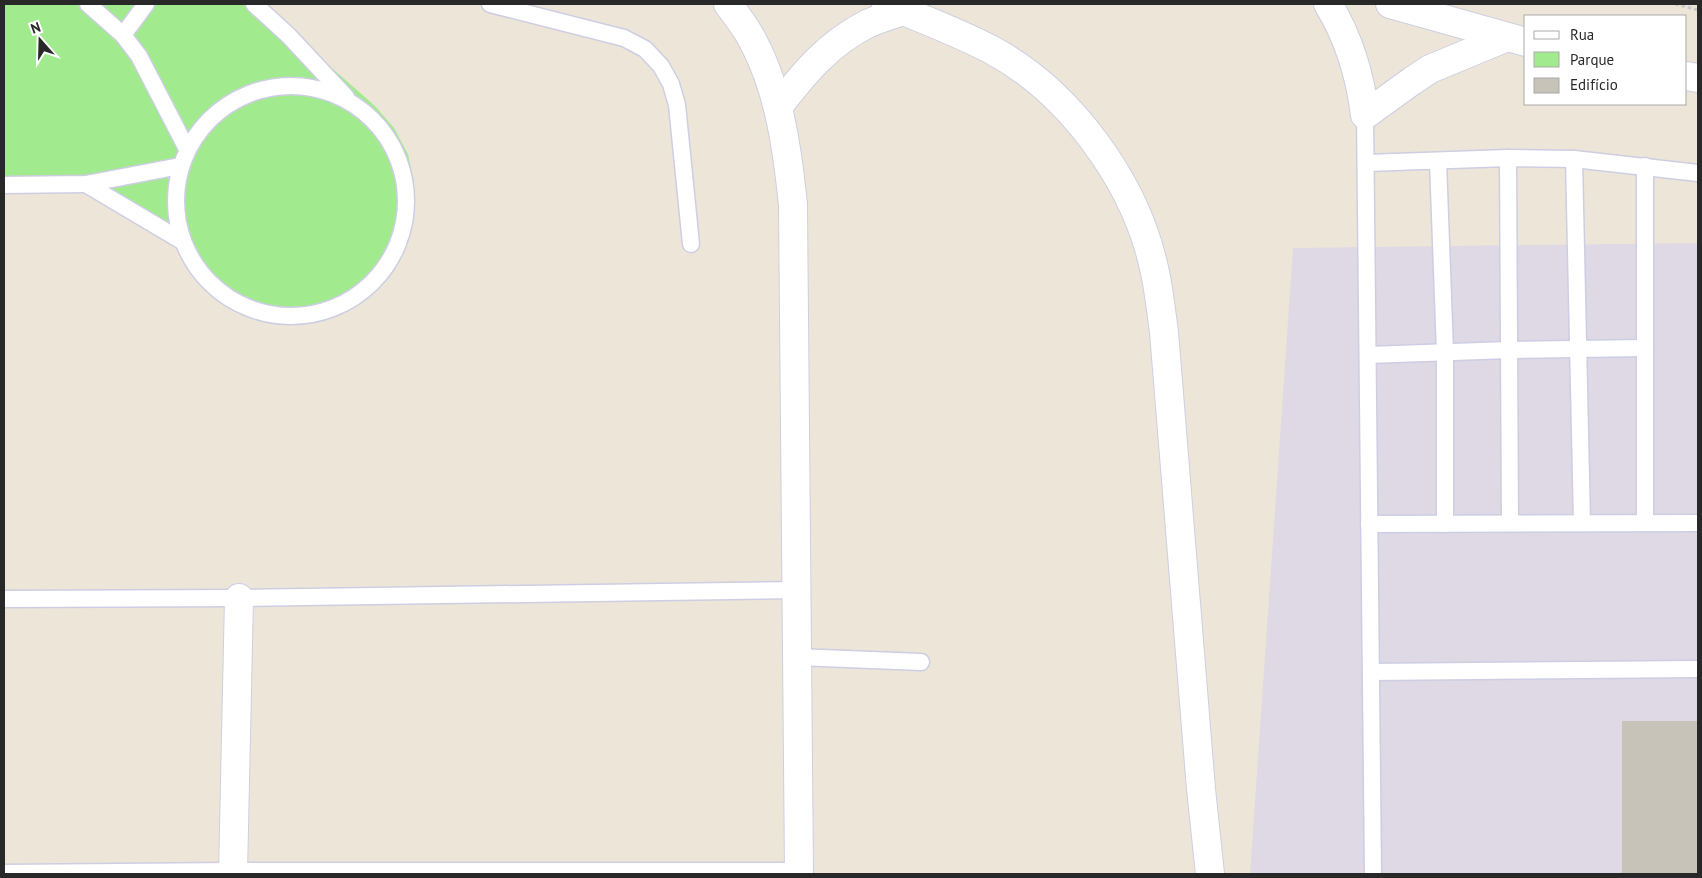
<svg xmlns="http://www.w3.org/2000/svg" width="1702" height="878" font-family="'PT Sans',sans-serif">
	<rect width="100%" height="100%" fill="#ede6d8"/>
	<polygon fill="#ded9e4" points="1698,243 1698,874 1250,874 1293,248"/>
	<polygon fill="#a1ea8d" points="4,4 259,4 375,106 394,128 408,154 414,183 412,218 400,251 378,279 354,297 325,309 295,312 264,308 236,296 211,277 192,252 84,186 4,187"/>
	<rect fill="#c7c3b8" x="1622" y="721" width="76" height="153"/>
	<g fill="none" stroke-linecap="round" stroke-linejoin="round">
		<g stroke="#cdcee3" stroke-width="19">
			<g id="lane">
				<polyline points="88,4 123,35 139,56 187,149"/>
				<polyline points="254,4 288,35 346,97"/>
				<polyline points="490,4 624,38 645,49 661,66 671,84 677,105 691,244"/>
				<polyline points="123,35 146,4"/>
				<circle cx="291" cy="201" r="115"/>
				<polyline points="1365,115 1373,874"/>
				<polyline points="1508,158 1510,523"/>
				<polyline points="1574,159 1582,523"/>
				<polyline points="1438,161 1445,352 1445,524"/>
				<polyline points="1366,163 1508,158 1574,159 1698,173"/>
				<polyline points="86,184 182,241"/>
				<polyline points="4,185 86,184 180,166"/>
				<polyline points="1368,355 1509,350 1645,348"/>
				<polyline points="1645,523 1645,166"/>
				<polyline points="1369,524 1698,523"/>
				<polyline points="4,599 239,598 796,590"/>
				<polyline points="797,657 921,662"/>
				<polyline points="1371,672 1698,669"/>
				<polyline points="4,873 233,871 799,871"/>
			</g>
		</g>
		<g stroke="#cdcee3" stroke-width="30">
			<g id="street">
				<path d="M728,4C734,12 740,20 746,29C778,81 787,145 793,205L799,874"/>
				<path d="M886,4C921,18 957,32 990,49C1069,91 1135,181 1154,268C1159,289 1161,311 1164,332L1201,789L1210,874"/>
				<path d="M1328,4C1349,38 1360,75 1365,115L1412,81L1430,69L1505,38"/>
				<path d="M778,107C804,73 828,44 867,24C878,19 891,15 903,11"/>
				<polyline points="233,874 239,598"/>
			</g>
		</g>
		<g stroke="#cdcee3" stroke-width="30">
			<g id="secondary">
				<polyline points="1390,4 1526,42"/>
				<polyline points="1686,76 1698,78"/>
			</g>
		</g>
		<polyline stroke="#cbcbcb" stroke-width="3" stroke-dasharray="4 2.5" stroke-linecap="butt" points="1675,4 1698,10"/>
		<use href="#lane" stroke="#fff" stroke-width="16"/>
		<use href="#street" stroke="#fff" stroke-width="28"/>
		<use href="#secondary" stroke="#fff" stroke-width="28"/>
	</g>
	<rect width="1702" height="878" fill="none" stroke="#282828" stroke-width="10"/>
	<rect x="1524" y="15" width="162" height="90" fill="#ffffff" stroke="#a9a9a9"/>
	<rect x="1534" y="31" width="25" height="8" fill="#ffffff" stroke="#a9a9a9"/>
	<text x="1570" y="40" font-size="15" fill="#282828">Rua</text>
	<rect x="1534" y="52" width="25" height="15" fill="#a1ea8d" stroke="#a9a9a9"/>
	<text x="1570" y="65" font-size="15" fill="#282828">Parque</text>
	<rect x="1534" y="78" width="25" height="15" fill="#c7c3b8" stroke="#a9a9a9"/>
	<text x="1570" y="90" font-size="15" fill="#282828">Edifício</text>
	<g transform="translate(40 40) rotate(340)" stroke="#ffffff" stroke-width="4" paint-order="stroke">
	<path d="M0-4L9 19L0 12L-9 19Z" fill="#282828"/>
	<text y="-8" font-size="14" font-weight="bold" text-anchor="middle" fill="#282828">N</text>
	</g>
</svg>
